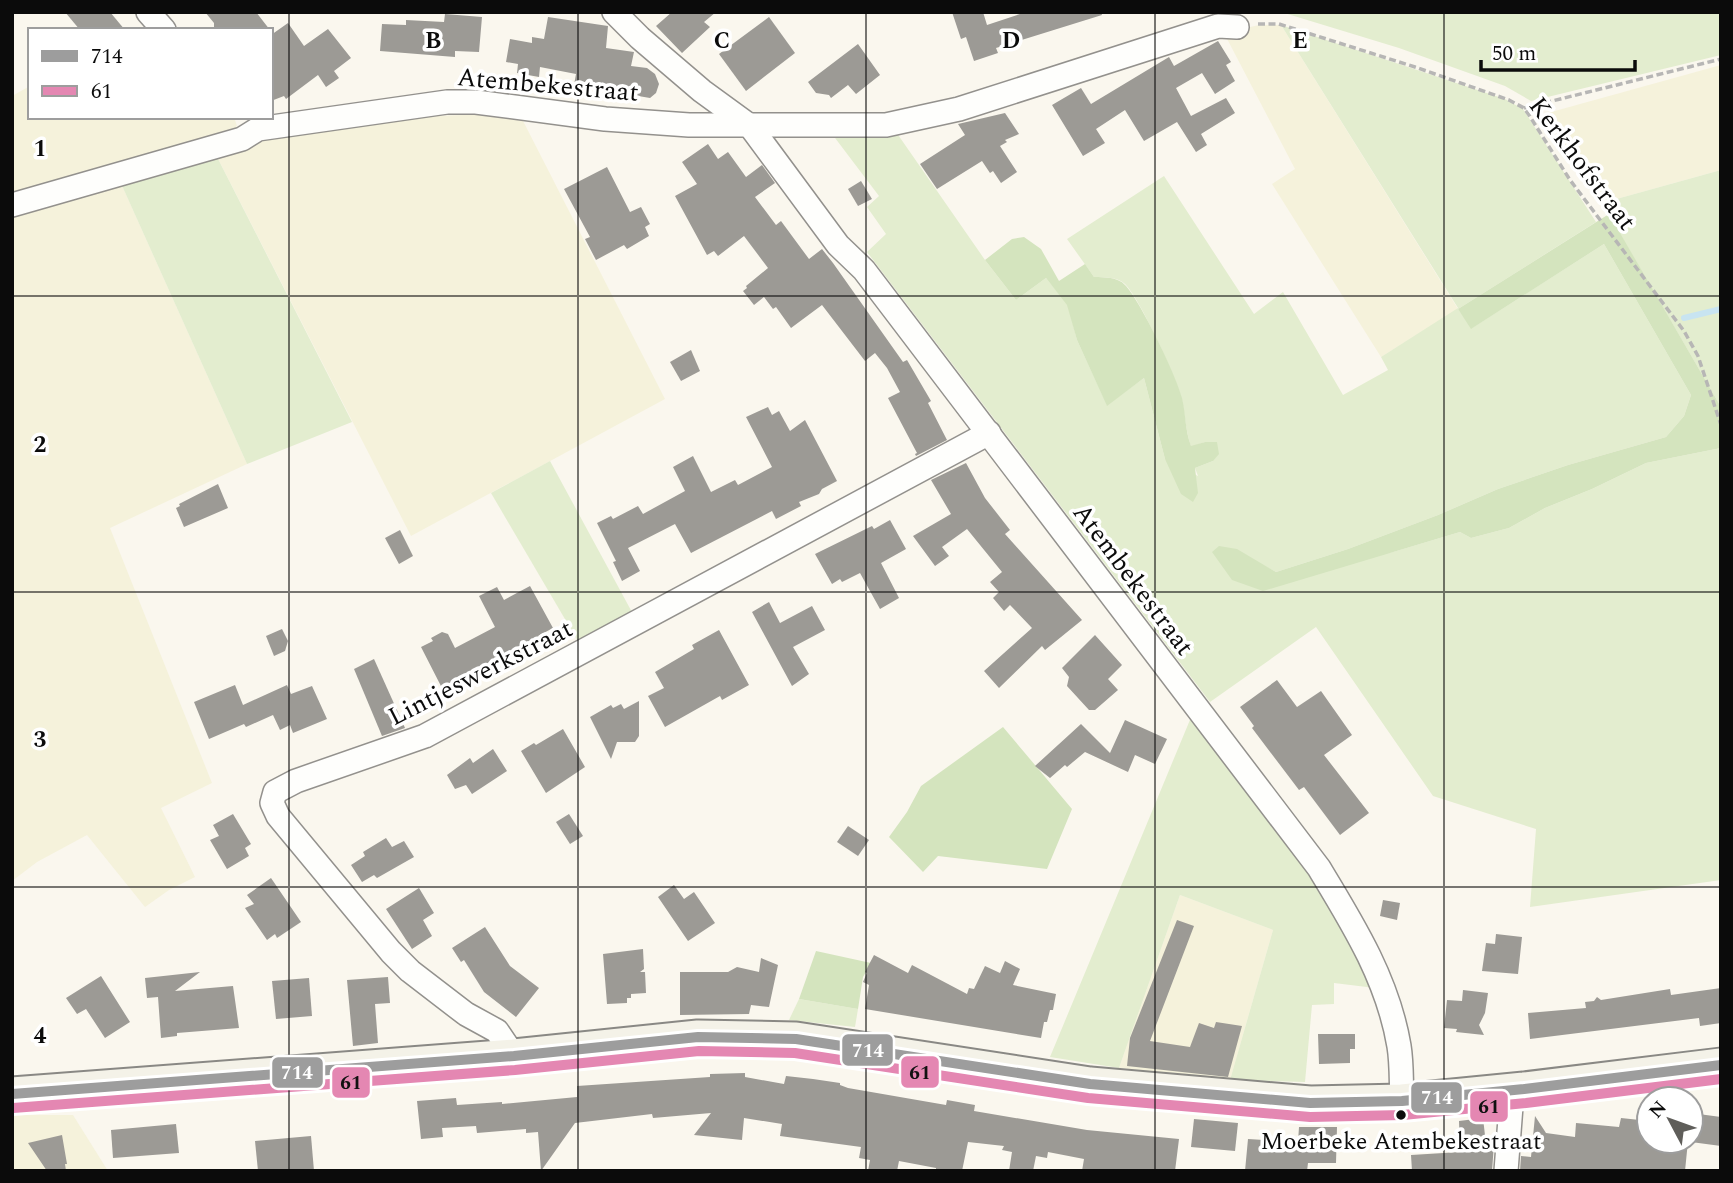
<svg xmlns="http://www.w3.org/2000/svg" width="1733" height="1183" font-family="Spectral,serif">
	<rect width="100%" height="100%" fill="#faf7ee"/>
	<g fill="#f5f2db">
		<polygon points="1259,25 1281,25 1458,309 1381,357 1272,184 1295,169 1224,33"/>
		<polygon points="1721,65 1721,170 1602,203 1544,114"/>
		<polygon points="30,86 30,117 234,117 237,126 231,134 12,195 12,96"/>
		<polygon points="464,115 520,115 665,399 411,536 214,151 259,138 403,117"/>
		<polygon points="119,179 247,464 110,528 212,783 161,808 195,877 169,890 145,907 87,835 37,862 12,881 12,209"/>
		<polygon points="1180,895 1273,930 1230,1080 1119,1068"/>
		<polygon points="12,1115 73,1115 108,1171 12,1171"/>
	</g>
	<g fill="#e3edcf">
		<polygon points="1281,12 1721,12 1721,55 1531,101 1505,86 1399,48"/>
		<path d="M1281,25L1505,99L1523,109L1596,222L1458,309L1472,328L1604,244L1691,395L1684,416L1666,437L1568,465L1498,489L1438,515L1348,549L1276,572L1259,563L1232,580L1393,552L1460,532L1471,538L1509,528L1545,508L1592,489L1646,463L1721,448V880L1530,907L1536,829L1433,796L1316,627L1210,702L867,252L886,234L867,207L879,196L829,130L894,129L985,260L1016,300L1046,278L1068,305L1077,340L1107,405L1144,378L1165,459L1198,476L1195,468L1213,461L1205,442L1191,447C1186,431 1185,416 1182,400C1178,381 1139,297 1125,284C1118,277 1104,277 1094,277L1067,239L1164,176L1254,314L1283,292L1343,395L1388,370L1381,357L1458,308Z"/>
		<polygon points="214,151 352,422 247,464 119,179"/>
		<polygon points="1721,170 1721,407 1602,203"/>
		<polygon points="550,461 633,614 579,643 491,493"/>
		<polygon points="1192,715 1322,887 1375,988 1334,983 1334,1004 1312,1005 1305,1082 1230,1080 1273,930 1180,895 1119,1068 1050,1057"/>
		<polygon points="799,999 858,1009 855,1027 789,1020"/>
	</g>
	<g fill="#d4e4be">
		<polygon points="1609,214 1721,407 1721,448 1646,463 1592,489 1545,508 1509,528 1471,538 1460,532 1263,591 1232,580 1212,552 1219,546 1237,549 1276,572 1348,549 1438,515 1498,489 1568,465 1666,437 1684,416 1691,395 1604,244 1471,329 1458,309"/>
		<path d="M1024,237L1041,249L1059,281L1085,264L1094,277C1104,277 1118,277 1125,285C1140,300 1177,377 1182,398C1186,415 1185,430 1191,446L1205,442H1217L1219,454L1213,461L1195,468L1198,493L1193,502L1181,494L1165,459L1144,378L1107,406L1077,340L1067,305L1046,278L1016,300L985,260L1012,239Z"/>
		<polygon points="1003,727 1072,809 1047,869 938,856 923,872 889,837 907,812 921,786"/>
		<polygon points="816,951 871,963 863,977 858,1009 799,999"/>
	</g>
	<g fill="none" stroke-linecap="round" stroke-linejoin="round">
		<polyline stroke="#c8e4f1" stroke-width="6" points="1684,318 1721,309"/>
	</g>
	<g fill="#9c9a95">
		<polygon points="65,12 110,12 125,30 80,30"/>
		<polygon points="205,12 256,12 270,30 214,30 214,23"/>
		<polygon points="672,12 716,12 704,22 710,27 682,53 656,26"/>
		<polygon points="952,12 983,12 987,25 1026,12 1101,12 1102,15 996,48 998,53 974,61 966,37 961,39"/>
		<polygon points="445,14 482,17 479,52 455,51 455,57 380,51 382,24 406,25 406,20 444,22"/>
		<polygon points="548,17 608,26 606,48 634,52 631,66 647,68 655,74 659,84 656,93 650,98 574,85 576,74 540,67 539,77 517,73 518,64 506,62 510,39 532,43 532,37 544,39"/>
		<polygon points="769,17 795,53 746,91 719,54"/>
		<polygon points="288,23 304,46 328,29 351,58 334,71 339,78 326,87 318,75 286,99 284,96 271,101 271,35"/>
		<polygon points="1218,41 1231,62 1226,65 1235,81 1215,94 1202,73 1176,88 1191,116 1226,98 1235,113 1201,134 1207,145 1196,152 1177,122 1144,141 1125,110 1096,129 1105,143 1083,156 1052,105 1081,88 1091,104 1169,57 1174,66"/>
		<polygon points="858,44 880,75 856,94 848,85 831,98 829,95 816,93 808,82"/>
		<polygon points="1005,113 1019,134 1005,140 1007,142 1000,146 1017,172 1001,183 993,171 990,173 982,161 937,189 920,164 965,135 958,124"/>
		<polygon points="708,144 718,159 728,152 746,177 762,165 775,183 755,197 776,225 781,221 809,259 822,249 833,263 903,362 907,360 931,401 928,403 947,440 916,456 915,454 917,453 888,398 900,392 887,368 875,353 865,361 822,305 791,328 776,307 773,309 764,297 754,305 743,291 747,288 746,286 768,268 744,236 718,256 714,251 707,255 675,196 697,184 682,162"/>
		<polygon points="607,167 630,212 641,207 650,224 645,227 649,236 627,249 624,245 596,260 585,239 590,237 564,189"/>
		<polygon points="861,181 872,199 858,206 848,189"/>
		<polygon points="691,350 700,371 681,381 670,362"/>
		<polygon points="768,407 772,415 779,411 790,431 805,420 837,481 822,489 819,494 799,502 801,506 776,519 772,511 691,553 675,524 628,548 640,571 622,581 613,562 616,561 597,523 611,516 613,519 638,506 643,514 685,491 673,467 693,456 711,492 735,480 738,485 772,467 746,417"/>
		<polygon points="966,463 985,498 1010,530 1005,534 1082,620 1045,650 1042,646 999,688 984,671 1032,628 1010,605 1004,611 993,598 999,592 990,582 1002,572 967,529 942,547 949,556 935,566 913,536 951,514 931,480"/>
		<polygon points="218,484 228,508 184,527 176,508 180,506 179,504"/>
		<polygon points="890,520 906,549 881,563 899,598 880,609 860,573 842,582 840,579 832,584 815,554 872,526 874,529"/>
		<polygon points="400,530 413,556 399,564 385,538"/>
		<polygon points="530,586 553,628 538,636 540,640 443,690 421,647 433,641 431,638 442,632 448,634 455,648 495,627 479,596 497,587 504,600"/>
		<polygon points="769,602 780,623 812,606 825,630 793,647 809,674 792,686 752,612"/>
		<polygon points="282,629 288,641 285,651 274,656 266,636"/>
		<polygon points="719,630 749,685 722,700 720,696 665,727 648,696 664,688 655,672 694,649 692,645"/>
		<polygon points="1095,635 1122,665 1108,679 1118,690 1095,710 1089,710 1067,686 1069,677 1062,668"/>
		<polygon points="374,659 405,728 382,736 354,669"/>
		<polygon points="1277,680 1297,707 1321,691 1352,735 1324,755 1369,813 1340,835 1304,787 1299,790 1252,728 1254,726 1240,707"/>
		<polygon points="235,685 243,705 287,685 291,694 312,686 327,719 293,733 290,725 280,730 273,715 246,727 244,724 209,739 194,702"/>
		<polygon points="639,701 639,736 635,742 617,742 611,759 590,717 611,705 613,708 621,704 624,709"/>
		<polygon points="1125,720 1167,739 1155,764 1135,755 1128,772 1085,752 1067,767 1065,765 1050,778 1035,766 1081,724 1110,753"/>
		<polygon points="563,729 585,767 546,793 521,751 534,743 536,745"/>
		<polygon points="493,749 507,771 472,794 466,785 455,789 447,775 470,758 473,763"/>
		<polygon points="233,814 251,844 245,848 249,856 227,869 210,840 219,836 213,825"/>
		<polygon points="569,814 583,836 570,844 556,822"/>
		<polygon points="848,826 869,840 858,856 837,842"/>
		<polygon points="386,838 392,847 404,841 414,857 377,878 374,875 362,882 351,865 365,856 363,852"/>
		<polygon points="271,878 301,922 277,938 275,934 267,940 245,908 254,904 247,895"/>
		<polygon points="674,885 684,899 694,892 715,923 688,941 658,897"/>
		<polygon points="419,888 434,913 423,920 432,936 412,949 386,909"/>
		<polygon points="1383,900 1400,903 1397,920 1380,916"/>
		<polygon points="1177,920 1194,926 1150,1041 1190,1047 1199,1023 1214,1028 1216,1022 1242,1026 1228,1077 1127,1066 1130,1038"/>
		<polygon points="485,927 510,966 539,988 516,1017 484,992 464,960 461,962 452,948"/>
		<polygon points="1496,934 1522,937 1518,974 1482,971 1486,943 1495,944"/>
		<polygon points="643,949 644,969 640,972 645,972 646,993 631,994 631,998 627,998 627,1003 607,1004 603,954"/>
		<polygon points="874,955 908,973 912,965 967,994 969,988 974,989 985,966 1000,973 1005,961 1020,969 1013,985 1056,994 1053,1010 1050,1010 1047,1022 1044,1022 1041,1038 865,1009 869,985 863,982 867,973 865,972"/>
		<polygon points="761,958 778,965 769,1007 751,1005 749,1014 680,1015 680,972 728,972 737,967 759,972"/>
		<polygon points="200,972 175,991 233,986 239,1028 177,1033 177,1036 161,1038 158,997 147,998 145,978"/>
		<polygon points="101,976 130,1022 105,1038 86,1009 77,1014 66,998"/>
		<polygon points="388,977 390,1003 375,1004 378,1043 353,1046 347,980"/>
		<polygon points="309,978 312,1016 276,1019 272,981"/>
		<polygon points="1721,988 1721,1023 1700,1026 1699,1018 1530,1039 1528,1013 1586,1008 1585,1002 1594,1001 1597,997 1601,1000 1670,989 1671,995"/>
		<polygon points="1463,990 1488,993 1485,1013 1479,1025 1484,1035 1456,1032 1457,1029 1444,1028 1447,1000 1462,1001"/>
		<polygon points="1318,1034 1355,1034 1355,1049 1350,1049 1350,1063 1319,1064"/>
		<polygon points="745,1073 745,1077 784,1084 786,1076 813,1079 840,1083 840,1085 848,1088 946,1105 947,1100 975,1105 974,1111 1087,1130 1179,1139 1175,1171 1082,1171 1084,1159 1048,1152 1047,1158 1036,1156 1033,1171 1009,1171 1012,1152 1002,1150 1004,1146 968,1142 962,1171 936,1171 936,1168 899,1161 897,1171 868,1171 870,1160 859,1158 861,1147 780,1136 782,1124 744,1118 742,1140 694,1135 711,1113 653,1118 652,1114 575,1123 541,1171 538,1132 526,1133 526,1129 477,1133 476,1126 442,1128 443,1137 421,1139 417,1101 456,1098 457,1105 502,1102 502,1104 577,1097 577,1086 710,1077 710,1074"/>
		<polygon points="1691,1113 1721,1117 1721,1146 1691,1142"/>
		<polygon points="1535,1116 1546,1133 1575,1137 1576,1123 1619,1127 1621,1118 1649,1121 1649,1141 1688,1141 1685,1171 1520,1171 1521,1156 1531,1157"/>
		<polygon points="1483,1118 1486,1144 1494,1144 1492,1171 1412,1171 1411,1155 1460,1152 1459,1121"/>
		<polygon points="1194,1119 1238,1123 1235,1151 1191,1147"/>
		<polygon points="176,1124 179,1153 113,1158 111,1130"/>
		<polygon points="1299,1127 1337,1127 1336,1163 1308,1163 1307,1171 1245,1171 1248,1139 1298,1142"/>
		<polygon points="62,1135 67,1164 65,1164 66,1171 47,1171 28,1143"/>
		<polygon points="311,1136 314,1171 258,1171 255,1141"/>
	</g>
	<g fill="none" stroke-linecap="round" stroke-linejoin="round">
		<g stroke="#93918d" stroke-width="26">
			<g id="minor">
				<polyline points="148,12 164,30"/>
				<path d="M614,12L640,38L702,91L750,126L838,245L864,270L1319,868C1353,924 1388,980 1399,1046C1402,1064 1401,1083 1402,1101"/>
				<polyline points="12,205 242,139 258,129 447,102 476,102 605,119 689,125 886,125 959,109 1218,26 1237,27"/>
				<polyline points="514,1056 497,1031 466,1014 410,971 391,952 278,816 272,803 275,792 296,781 425,736 989,433"/>
				<polyline points="1506,1171 1511,1106 1509,1091"/>
			</g>
		</g>
		<g stroke="#898884" stroke-width="37">
			<polyline id="secondary" points="12,1094 514,1056 698,1037 796,1039 1090,1084 1310,1103 1402,1101 1524,1089 1721,1065"/>
		</g>
		<g stroke="#b7b6b5" stroke-width="3.5" stroke-dasharray="7 3.5" stroke-linecap="butt">
			<polyline points="1258,24 1279,24 1415,67 1509,100 1524,108 1529,115 1570,180 1684,331 1698,356 1721,425"/>
			<polyline points="1524,108 1721,59"/>
		</g>
		<use href="#minor" stroke="#fefefc" stroke-width="23"/>
		<use href="#secondary" stroke="#f4f2e8" stroke-width="33"/>
		<g stroke="#fff" stroke-width="16">
			<polyline id="bus-1" points="12,1094 514,1056 698,1037 796,1039 1090,1084 1310,1103 1402,1101 1524,1089 1721,1065"/>
		</g>
		<g stroke="#fff" stroke-width="16">
			<polyline id="bus-2" points="13,1108 515,1070 699,1051 795,1053 1088,1098 1310,1117 1403,1115 1526,1103 1721,1079"/>
		</g>
		<use href="#bus-1" stroke="#9d9d9d" stroke-width="10"/>
		<use href="#bus-2" stroke="#e487b2" stroke-width="10"/>
	</g>
	<path fill="none" stroke="#0b0b0b" stroke-width="2" stroke-opacity="0.55" d="M289,12V1171M578,12V1171M866,12V1171M1155,12V1171M1444,12V1171M12,296H1721M12,592H1721M12,887H1721"/>
	<circle fill="#0b0b0b" stroke="#fff" stroke-width="2.5" cx="1401" cy="1115" r="6"/>
	<g text-anchor="middle" stroke-width="7" stroke-linejoin="round" paint-order="stroke">
		<g font-size="24" fill="#0b0b0b" stroke="#fff">
			<text x="1401" y="1149">Moerbeke Atembekestraat</text>
		</g>
		<g font-size="26" fill="#0b0b0b" stroke="#fff">
			<text transform="translate(548 84) rotate(5)" y="9">Atembekestraat</text>
			<text transform="translate(1583 163) rotate(53)" y="9">Kerkhofstraat</text>
			<text transform="translate(1134 579) rotate(53)" y="9">Atembekestraat</text>
			<text transform="translate(480 672) rotate(-27)" y="9">Lintjeswerkstraat</text>
		</g>
	</g>
	<g font-size="23" text-anchor="middle" font-weight="bold" fill="#0b0b0b" stroke="#fff" stroke-width="7" stroke-linejoin="round" paint-order="stroke">
		<text x="433" y="48">B</text>
		<text x="722" y="48">C</text>
		<text x="1011" y="48">D</text>
		<text x="1300" y="48">E</text>
		<text x="40" y="156">1</text>
		<text x="40" y="452">2</text>
		<text x="40" y="747">3</text>
		<text x="40" y="1043">4</text>
	</g>
	<g stroke="#fff" stroke-width="2.5">
		<rect x="841" y="1033" width="53" height="34" rx="7" fill="#9d9d9d"/>
		<rect x="900" y="1055" width="40" height="34" rx="7" fill="#e487b2"/>
		<rect x="271" y="1056" width="53" height="33" rx="7" fill="#9d9d9d"/>
		<rect x="331" y="1066" width="40" height="33" rx="7" fill="#e487b2"/>
		<rect x="1410" y="1081" width="53" height="33" rx="7" fill="#9d9d9d"/>
		<rect x="1469" y="1090" width="40" height="33" rx="7" fill="#e487b2"/>
	</g>
	<g font-size="19" text-anchor="middle" font-weight="bold" fill="#fff">
		<text x="868" y="1057">714</text>
		<text x="297" y="1079">714</text>
		<text x="1437" y="1104">714</text>
	</g>
	<g font-size="19" text-anchor="middle" font-weight="bold" fill="#111">
		<text x="920" y="1079">61</text>
		<text x="351" y="1089">61</text>
		<text x="1489" y="1113">61</text>
	</g>
	<rect width="1733" height="1183" fill="none" stroke="#0b0b0b" stroke-width="28"/>
	<rect x="28" y="28" width="245" height="91" fill="#ffffff" stroke="#9d9d9d" stroke-width="2"/>
	<rect x="42" y="51" width="35" height="10" fill="#9d9d9d" stroke="#9d9d9d" stroke-width="2"/>
	<text x="91" y="63" font-size="21" fill="#0b0b0b">714</text>
	<rect x="42" y="86" width="35" height="10" fill="#e487b2" stroke="#9d9d9d" stroke-width="2"/>
	<text x="91" y="98" font-size="21" fill="#0b0b0b">61</text>
	<g transform="translate(1670 1120) rotate(311)"><circle r="33" fill="#ffffff" stroke="#9d9d9d" stroke-width="2"/>
	<path d="M0-5L12 26L0 18L-12 26Z" fill="#5f5e5a"/>
	<text y="-10" font-size="19" font-weight="bold" text-anchor="middle" fill="#0b0b0b">N</text>
	</g>
	<path d="M1481 60v10h154v-10" fill="none" stroke="#0b0b0b" stroke-width="3.5"/>
	<text x="1492" y="60" font-size="21" fill="#0b0b0b" stroke="#ffffff" stroke-width="5" paint-order="stroke">50 m</text>
</svg>
